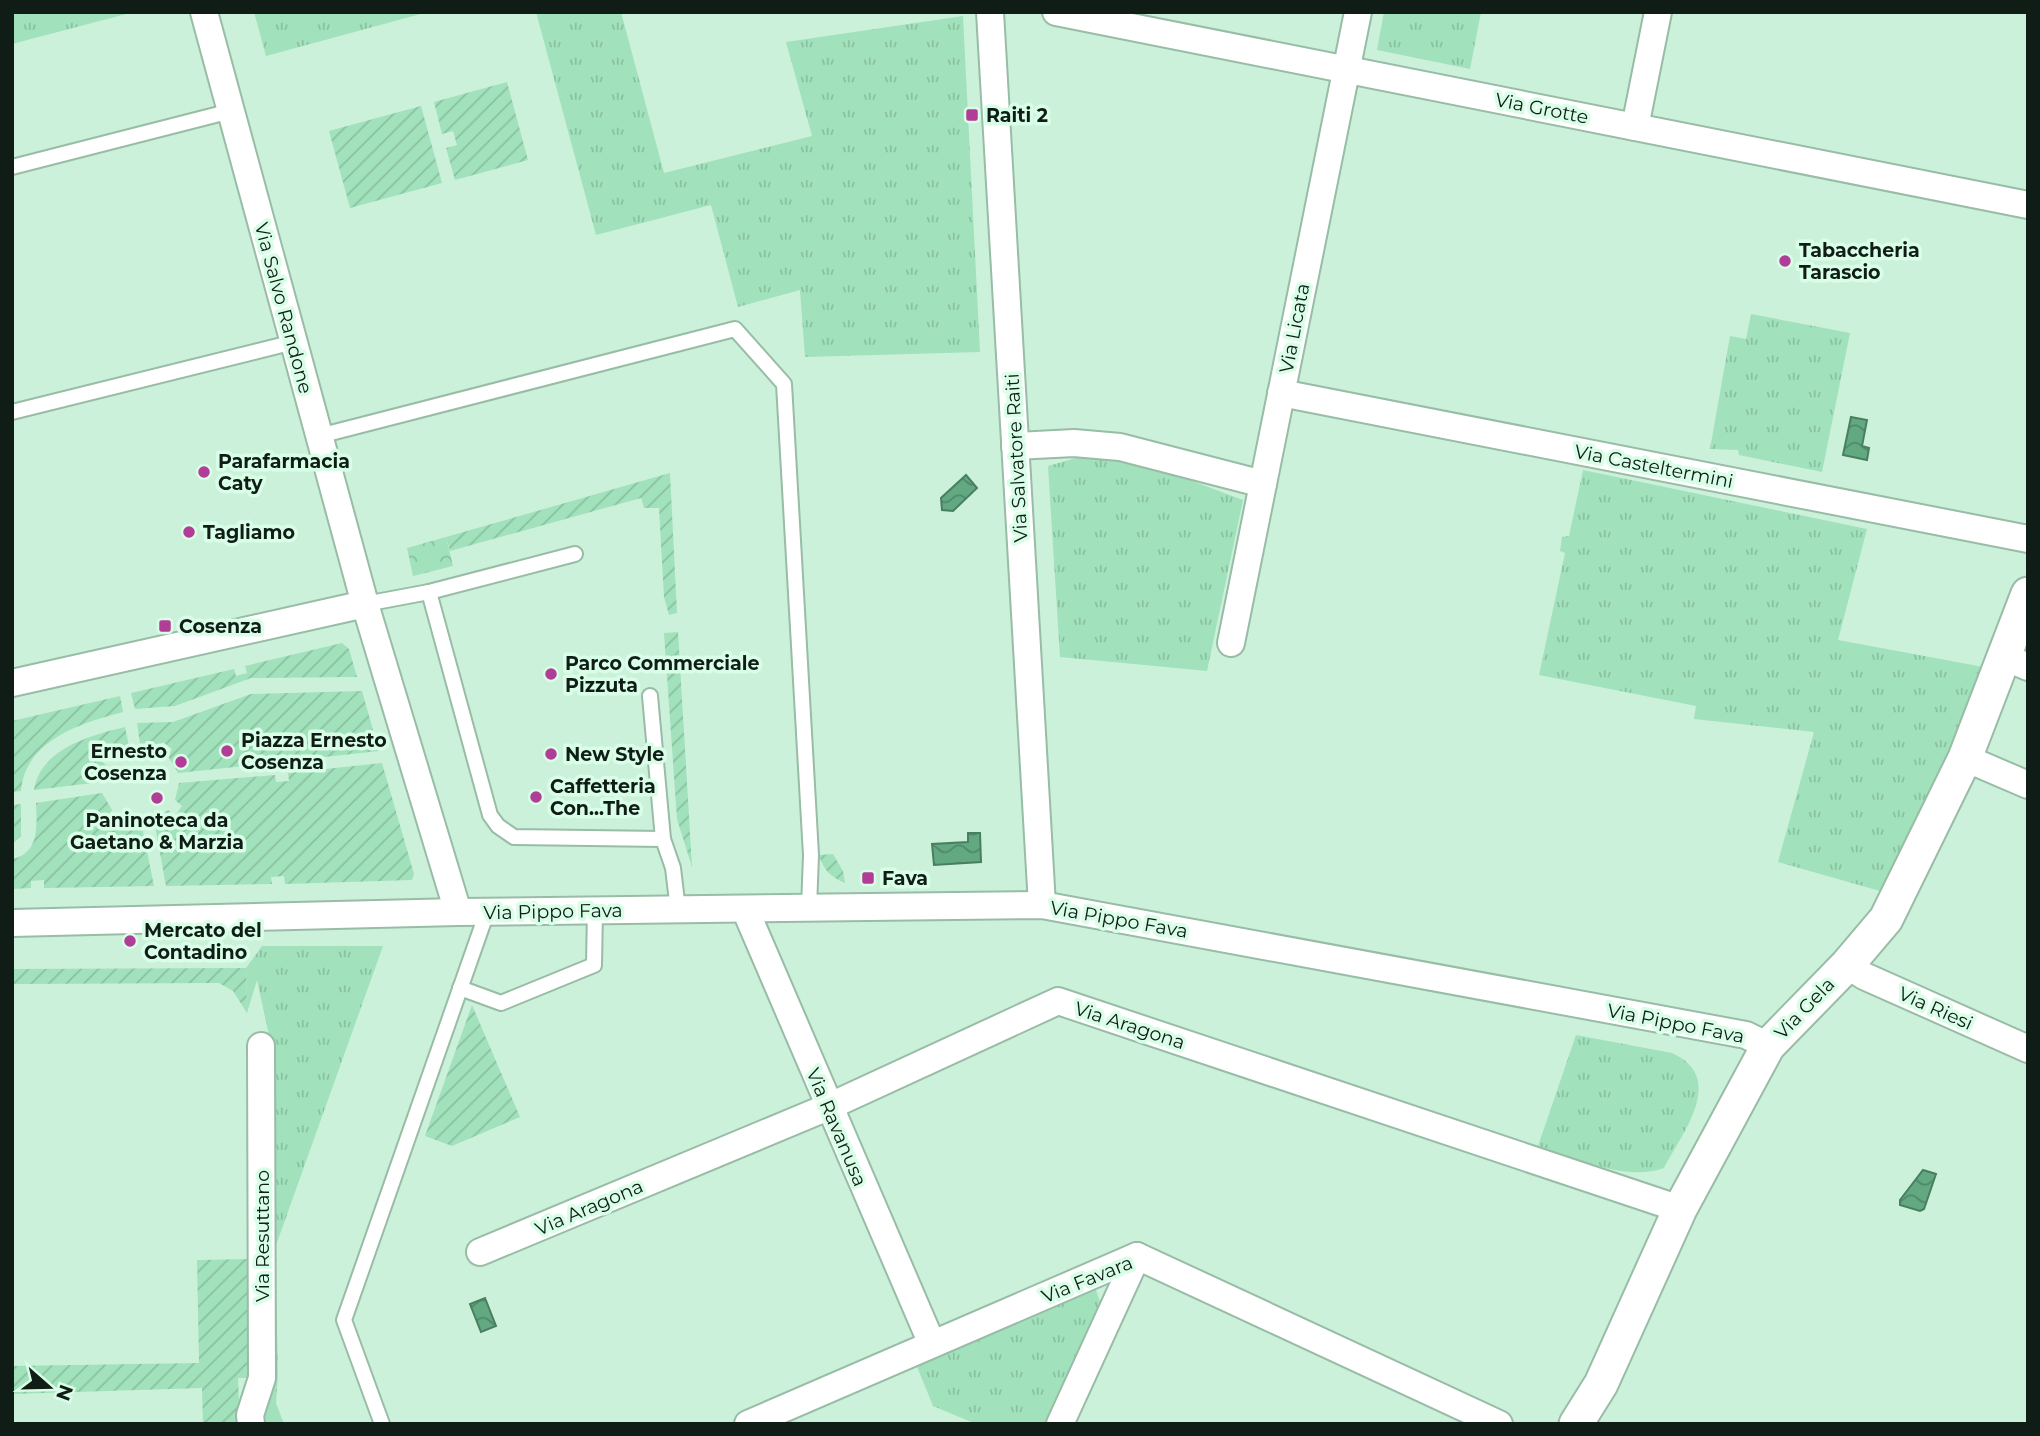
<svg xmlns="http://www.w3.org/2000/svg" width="2040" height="1436" font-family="Montserrat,sans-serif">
	<defs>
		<pattern id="grass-tufts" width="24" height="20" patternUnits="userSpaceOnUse" patternTransform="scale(1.75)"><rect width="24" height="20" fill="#a1e1bb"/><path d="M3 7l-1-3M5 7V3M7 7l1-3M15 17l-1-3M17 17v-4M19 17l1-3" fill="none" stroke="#8ac1a0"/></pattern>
		<pattern id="park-crowns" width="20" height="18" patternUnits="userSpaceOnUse" patternTransform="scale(1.75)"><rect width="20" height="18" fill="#a1e1bb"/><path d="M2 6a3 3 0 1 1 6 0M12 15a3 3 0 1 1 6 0" fill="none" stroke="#8ac1a0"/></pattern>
		<pattern id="garden-furrows" width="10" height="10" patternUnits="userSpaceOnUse" patternTransform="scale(1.75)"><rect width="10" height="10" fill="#a1e1bb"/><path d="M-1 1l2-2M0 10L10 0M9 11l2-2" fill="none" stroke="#8ac1a0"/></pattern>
		<pattern id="water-waves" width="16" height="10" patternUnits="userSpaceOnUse" patternTransform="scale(1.75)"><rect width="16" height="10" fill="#62a981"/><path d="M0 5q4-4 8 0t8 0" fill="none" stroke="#4f8969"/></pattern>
	</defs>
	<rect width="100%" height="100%" fill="#ccf1da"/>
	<g fill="url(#grass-tufts)">
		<polygon points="12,12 134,12 12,44"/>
		<polygon points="254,12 428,12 266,56"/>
		<polygon points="536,12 621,12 664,173 812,136 786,42 963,16 980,352 805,357 800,290 738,307 711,205 596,235"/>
		<polygon points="1384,12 1481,12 1470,69 1377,50"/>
		<polygon points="1751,314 1850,333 1822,472 1739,455 1738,450 1710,449 1730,336 1746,339"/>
		<polygon points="1120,454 1243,500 1207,671 1060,657 1048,466 1083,456"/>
		<polygon points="1583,470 1867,529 1838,640 1989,668 1887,893 1778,862 1814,732 1694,719 1696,706 1539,675 1565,553 1560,551 1562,537 1569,536"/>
		<polygon points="262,946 383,946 275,1248 278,1374 276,1403 284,1424 264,1424 272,1373 270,1040 257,980 247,1013 246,968"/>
		<path d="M1576,1035L1672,1053C1727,1078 1683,1132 1664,1168C1625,1182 1577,1158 1538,1146Z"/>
		<polygon points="1095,1287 1100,1302 1046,1424 976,1424 933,1406 916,1364"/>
	</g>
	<polygon fill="url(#park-crowns)" points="446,537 453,566 413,576 407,548"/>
	<g fill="url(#garden-furrows)">
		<polygon points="507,82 528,160 455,180 446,148 457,145 453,131 442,134 434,102"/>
		<polygon points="421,106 442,183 350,208 329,131"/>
		<polygon points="670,473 677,613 669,615 664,597 659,508 644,508 641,498 450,551 446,537"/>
		<polygon points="678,632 692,867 677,819 664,633"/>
		<polygon points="342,643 349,649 357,677 251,678 175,706 135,709 131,693 234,669 236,676 247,673 245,666"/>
		<polygon points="362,691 379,751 287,761 285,754 272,756 273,763 178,773 168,756 172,749 163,742 158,749 140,744 137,723 173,722 251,694"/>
		<path d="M120,696L123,712C81,723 25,740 21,791L12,792V721Z"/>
		<path d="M125,727L129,746L114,754L108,750L100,760L106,765L101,782L34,790C40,749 91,735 125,727Z"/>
		<polygon points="382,763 414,874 412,880 285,884 284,876 271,877 272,884 166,886 154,820 168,810 175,816 182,806 175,800 179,783 275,775 276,782 289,781 288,773"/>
		<path d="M102,793L112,810L109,816L118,822L122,818L141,822L154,886L44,888V880L31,881V888L12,889V859C40,854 37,824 36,803Z"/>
		<polygon points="21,804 21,836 12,844 12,805"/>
		<path d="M833,854L843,871L845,883C831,877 823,870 819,855Z"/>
		<polygon points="246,968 247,1013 233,991 219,983 12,984 12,969"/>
		<polygon points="472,1005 520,1117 452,1146 425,1136"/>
		<polygon points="251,1259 252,1378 238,1378 240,1424 203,1424 202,1388 12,1394 12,1366 199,1363 197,1260"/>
	</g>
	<g fill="url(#water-waves)" stroke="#497f61" stroke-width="2">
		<polygon points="1851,417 1867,420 1862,446 1869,448 1867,460 1843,455"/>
		<polygon points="966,475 977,488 953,511 942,510 941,498"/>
		<polygon points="968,833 980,833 981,862 934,865 932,844 968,842"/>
		<polygon points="1923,1170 1936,1174 1924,1209 1920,1211 1900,1205 1900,1200"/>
		<polygon points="485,1298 496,1326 481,1332 470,1304"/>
	</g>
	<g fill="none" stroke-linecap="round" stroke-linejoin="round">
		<g stroke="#98bca6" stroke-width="18">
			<g id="service">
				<polyline points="12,167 231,111"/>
				<polyline points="12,412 294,342"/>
				<polyline points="319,436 735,329 784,384 811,855 809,908"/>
				<polyline points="429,592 575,554"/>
				<polyline points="365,604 429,592 490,815 498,826 514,837 663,839 673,868 678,910"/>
				<polyline points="650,696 663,839"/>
				<polyline points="460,988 501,1003 594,965 595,910"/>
				<polyline points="382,1424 344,1320 487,912"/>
			</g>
		</g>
		<g stroke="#98bca6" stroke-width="30">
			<g id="minor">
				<polyline points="204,12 365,604 458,912"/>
				<polyline points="990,12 1042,905"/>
				<polyline points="1056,12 2028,205"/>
				<polyline points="1635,127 1658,12"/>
				<polyline points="1281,393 2028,539"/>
				<polyline points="1015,446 1074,443 1120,447 1263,484"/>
				<polyline points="1231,643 1358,12"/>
				<polyline points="2005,657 2028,667"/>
				<polyline points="12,683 365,604"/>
				<polyline points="1965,758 2028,785"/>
				<polyline points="745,909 932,1344"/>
				<polyline points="12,923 458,912 1042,905 1746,1035 1768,1046"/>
				<polyline points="1847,965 1864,976 2028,1049"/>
				<polyline points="480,1252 828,1107 1058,1001 1680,1209"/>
				<polyline points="251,1424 250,1415 262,1378 261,1046"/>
				<polyline points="748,1424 1137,1256 1499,1424"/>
				<polyline points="1060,1424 1137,1256"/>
			</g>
		</g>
		<g stroke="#98bca6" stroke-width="37">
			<polyline id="tertiary" points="1576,1424 1601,1384 1680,1209 1768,1046 1847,965 1886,919 1965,758 2028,594"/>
		</g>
		<use href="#service" stroke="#fff" stroke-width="14"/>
		<use href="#minor" stroke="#fff" stroke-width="26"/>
		<use href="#tertiary" stroke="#fff" stroke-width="33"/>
	</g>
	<g fill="#b13d96" stroke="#d9fee7" stroke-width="2.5">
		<rect x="965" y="108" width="14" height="14" rx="3.5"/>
		<circle cx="1785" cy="261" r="7"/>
		<circle cx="204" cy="472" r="7"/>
		<circle cx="189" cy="532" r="7"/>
		<rect x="158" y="619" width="14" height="14" rx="3.5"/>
		<circle cx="551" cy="674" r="7"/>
		<circle cx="227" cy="751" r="7"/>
		<circle cx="551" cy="754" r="7"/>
		<circle cx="181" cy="762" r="7"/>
		<circle cx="536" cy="797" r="7"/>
		<circle cx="157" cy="798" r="7"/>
		<rect x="861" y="871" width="14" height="14" rx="3.5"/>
		<circle cx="130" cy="941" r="7"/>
	</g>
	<g text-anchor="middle" stroke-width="7" stroke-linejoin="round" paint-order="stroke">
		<g font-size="19" fill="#101d16" stroke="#d9fee7">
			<text transform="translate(1542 108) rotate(11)" y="7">Via Grotte</text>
			<text transform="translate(284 308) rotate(75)" y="7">Via Salvo Randone</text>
			<text transform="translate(1294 328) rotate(-79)" y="7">Via Licata</text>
			<text transform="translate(1016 458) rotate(-93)" y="7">Via Salvatore Raiti</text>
			<text transform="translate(1654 466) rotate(11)" y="7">Via Casteltermini</text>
			<text transform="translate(553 911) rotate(-1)" y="7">Via Pippo Fava</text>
			<text transform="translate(1119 919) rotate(10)" y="7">Via Pippo Fava</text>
			<text transform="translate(1804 1008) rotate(-46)" y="7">Via Gela</text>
			<text transform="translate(1936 1008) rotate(24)" y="7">Via Riesi</text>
			<text transform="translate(1676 1023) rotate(11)" y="7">Via Pippo Fava</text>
			<text transform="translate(1130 1025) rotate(18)" y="7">Via Aragona</text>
			<text transform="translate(837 1127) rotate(67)" y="7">Via Ravanusa</text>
			<text transform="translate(589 1207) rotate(-23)" y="7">Via Aragona</text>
			<text transform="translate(262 1236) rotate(-90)" y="7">Via Resuttano</text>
			<text transform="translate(1087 1279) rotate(-22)" y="7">Via Favara</text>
		</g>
		<g font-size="19" font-weight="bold" fill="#101d16" stroke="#d9fee7" text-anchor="start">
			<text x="986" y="122">Raiti 2</text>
			<text x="1799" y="257">Tabaccheria<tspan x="1799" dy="22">Tarascio</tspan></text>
			<text x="218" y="468">Parafarmacia<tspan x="218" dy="22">Caty</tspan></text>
			<text x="203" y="539">Tagliamo</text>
			<text x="179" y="633">Cosenza</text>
			<text x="565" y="670">Parco Commerciale<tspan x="565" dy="22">Pizzuta</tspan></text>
			<text x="241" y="747">Piazza Ernesto<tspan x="241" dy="22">Cosenza</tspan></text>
			<text x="167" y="758" text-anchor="end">Ernesto<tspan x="167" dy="22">Cosenza</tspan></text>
			<text x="565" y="761">New Style</text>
			<text x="550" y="793">Caffetteria<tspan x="550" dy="22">Con...The</tspan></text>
			<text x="157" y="827" text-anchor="middle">Paninoteca da<tspan x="157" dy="22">Gaetano &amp; Marzia</tspan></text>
			<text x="882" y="885">Fava</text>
			<text x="144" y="937">Mercato del<tspan x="144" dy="22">Contadino</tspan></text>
		</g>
	</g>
	<rect width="2040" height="1436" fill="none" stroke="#101d16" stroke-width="28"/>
	<g transform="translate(49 1387) rotate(110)" stroke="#d9fee7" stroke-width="5" paint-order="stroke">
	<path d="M0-5L12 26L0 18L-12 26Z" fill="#101d16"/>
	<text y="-10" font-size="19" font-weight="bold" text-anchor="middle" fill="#101d16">N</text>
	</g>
</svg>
